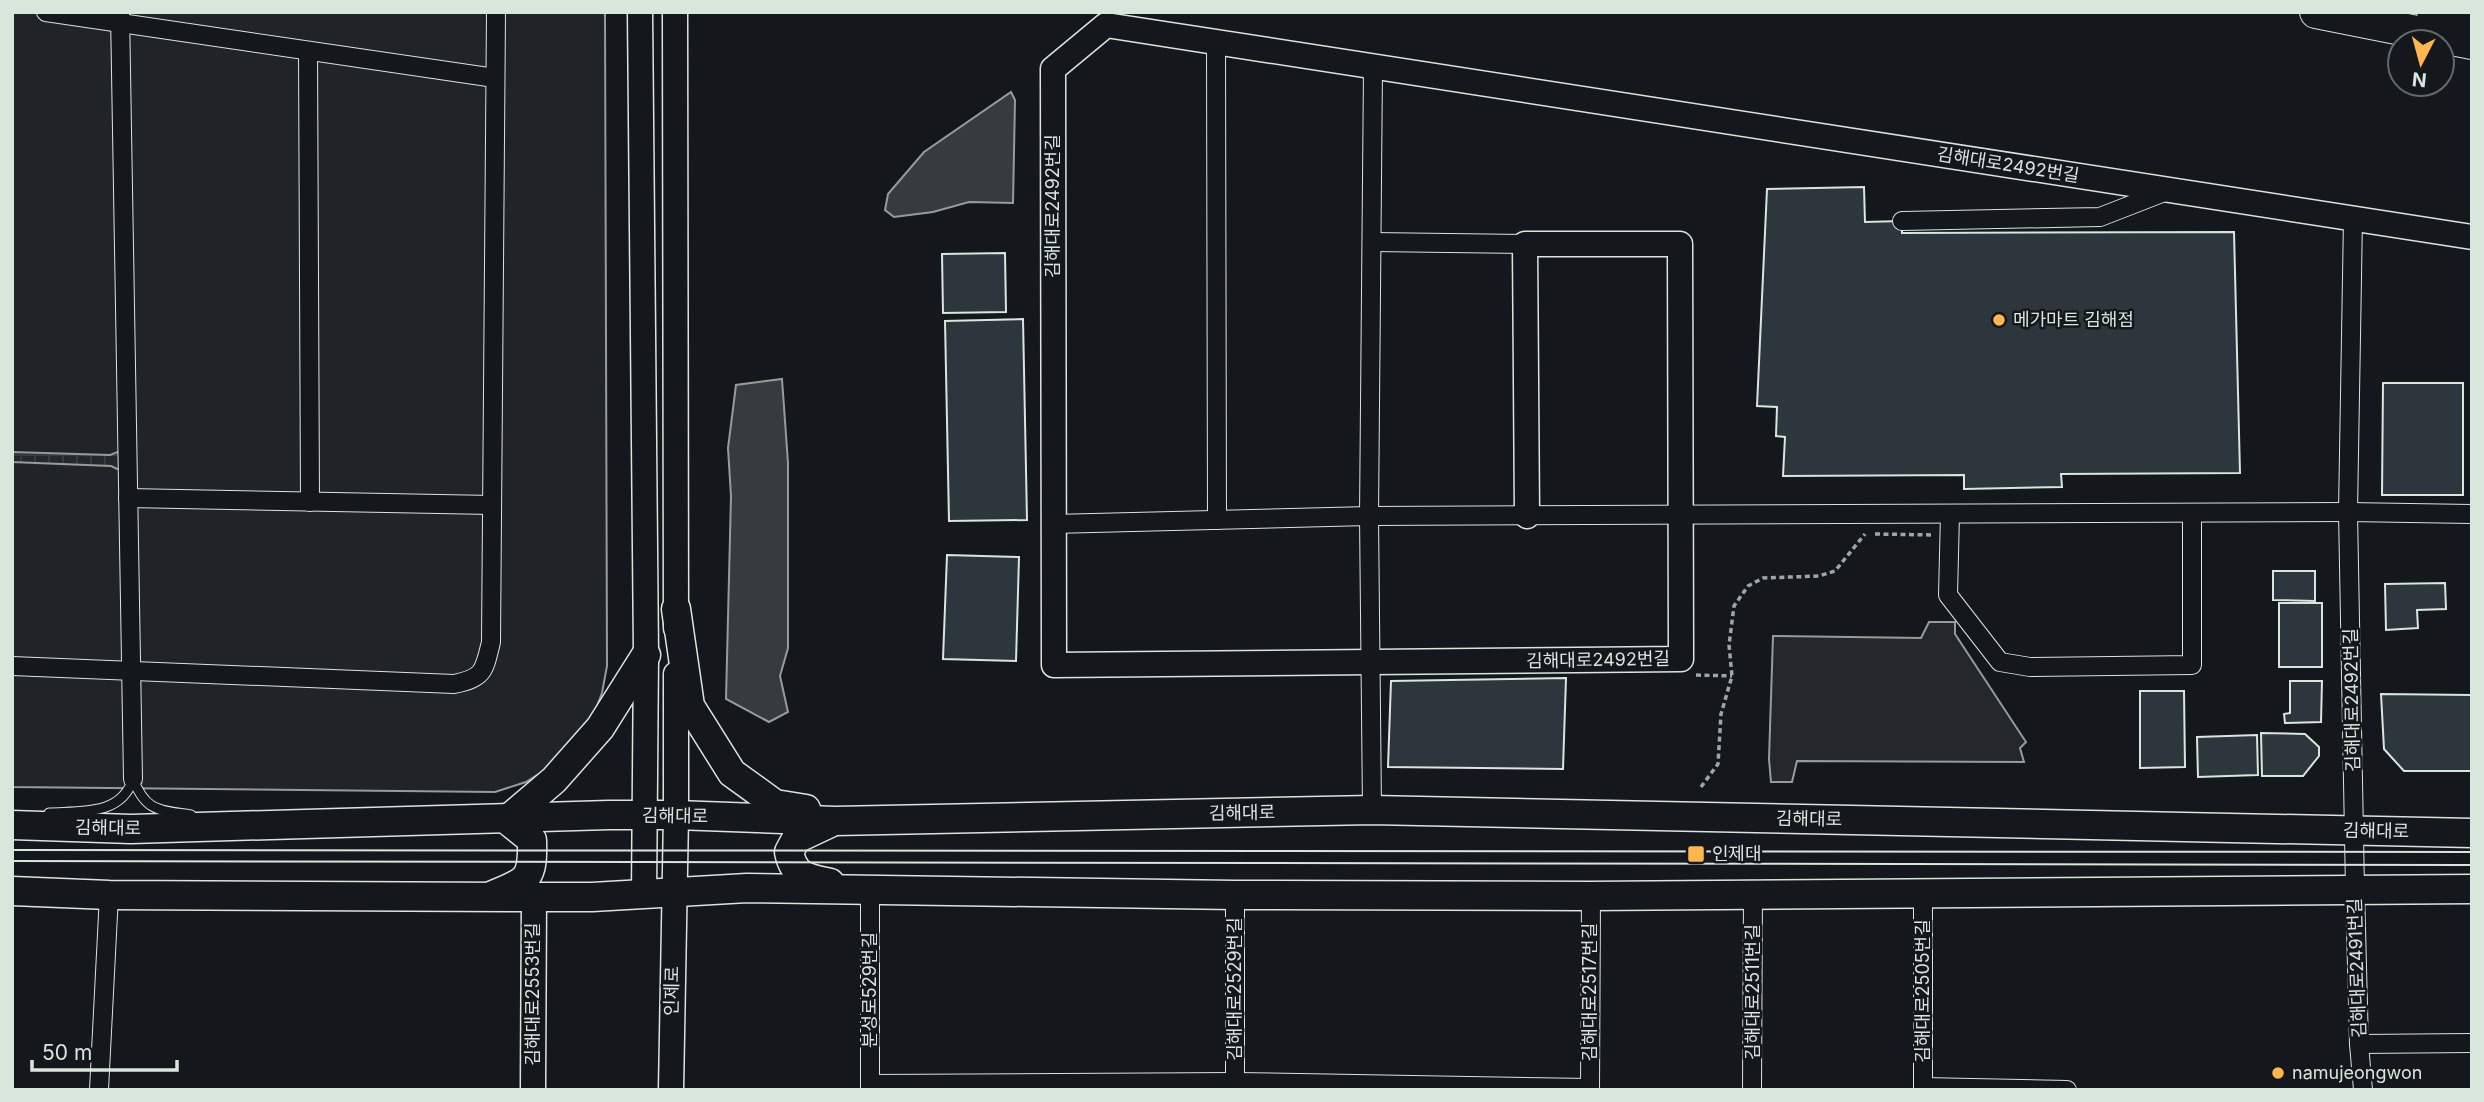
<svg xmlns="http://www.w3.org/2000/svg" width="2484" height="1102" font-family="Inter,'Noto Sans KR',sans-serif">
	<defs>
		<pattern id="plaza-grid" width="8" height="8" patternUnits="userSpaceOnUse" patternTransform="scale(1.75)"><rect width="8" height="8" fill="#24282b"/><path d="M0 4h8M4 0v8" fill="none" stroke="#393d3f"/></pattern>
	</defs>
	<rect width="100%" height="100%" fill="#14181c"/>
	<polygon fill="#202428" stroke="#939e99" stroke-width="2" points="12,12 605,12 607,666 602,693 585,737 561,760 526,782 495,792 12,787"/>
	<polygon fill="#24282b" stroke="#939e99" stroke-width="2" points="1929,622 1955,622 1955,634 2026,742 2020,748 2024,762 1797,761 1792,782 1771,782 1769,759 1773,636 1921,638"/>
	<polygon fill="url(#plaza-grid)" stroke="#939e99" stroke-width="2" points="127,444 128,474 111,466 12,462 12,452 110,455 118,452"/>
	<g fill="#363b3e" stroke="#939e99" stroke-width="2">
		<polygon points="1011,92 1015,100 1013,203 969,202 933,212 894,217 885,210 888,194 924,152"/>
		<polygon points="782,379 788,463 788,648 780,676 788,712 769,722 726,699 731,496 728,448 736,385"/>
	</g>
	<g fill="#2c363c" stroke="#d8e6dc" stroke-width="2">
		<polygon points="1864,187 1865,222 1902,221 1902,233 2234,232 2240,473 2061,474 2062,487 1964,489 1964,475 1783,476 1785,437 1776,436 1777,407 1757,406 1767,189"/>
		<polygon points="1005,253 1006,312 943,313 942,254"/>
		<polygon points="1023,319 1027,520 949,521 945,321"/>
		<polygon points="2383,383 2463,383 2463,495 2382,495"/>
		<polygon points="947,555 1019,557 1016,661 943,659"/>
		<polygon points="2273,571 2315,571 2315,601 2273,600"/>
		<polygon points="2445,583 2446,609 2417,610 2418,628 2386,630 2385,584"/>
		<rect x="2279" y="603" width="43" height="64"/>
		<polygon points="1566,678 1563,769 1388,767 1391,681"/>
		<polygon points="2290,681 2322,681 2321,722 2285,723 2284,714 2290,713"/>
		<polygon points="2140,691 2184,691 2185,767 2140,768"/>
		<polygon points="2381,694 2472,695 2472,771 2404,771 2384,749"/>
		<polygon points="2261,733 2305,734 2319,747 2319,756 2303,776 2262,776"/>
		<polygon points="2257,735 2258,775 2198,777 2197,737"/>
	</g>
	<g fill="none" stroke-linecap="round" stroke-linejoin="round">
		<g stroke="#d8e6dc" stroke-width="11">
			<g id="lane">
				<path d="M133,779C146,812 159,810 191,815"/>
				<path d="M49,813C81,811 121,816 133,779"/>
			</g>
		</g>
		<g stroke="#d8e6dc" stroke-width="20">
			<g id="street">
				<polyline points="46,12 495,78"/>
				<polyline points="120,12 133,779"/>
				<polyline points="1216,42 1217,520"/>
				<polyline points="308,51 310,502"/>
				<polyline points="2353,218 2348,512 2355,889 2359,1044 2363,1090"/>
				<polyline points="1902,221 2100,217 2167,191"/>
				<polyline points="1372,242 1525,244"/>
				<polyline points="128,498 492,505"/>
				<polyline points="1950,514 1948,595 2000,662 2030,667 2192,665 2192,513"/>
				<polyline points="1053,524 1369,516 1373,67"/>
				<path d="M12,666L454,684C484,678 484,671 491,642L496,12"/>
				<polyline points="1372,810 1369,516 2348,512 2472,514"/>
				<polyline points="870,889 870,1090"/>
				<polyline points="2359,1044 2472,1043"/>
				<polyline points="870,1084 1235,1082 1590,1088"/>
				<polyline points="1923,1087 2067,1090"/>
				<polyline points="99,1090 109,895"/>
				<polyline points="1235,1090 1235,895"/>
				<polyline points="1590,1090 1591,896"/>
				<polyline points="1752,1090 1753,894"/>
				<polyline points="1923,1090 1923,892"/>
			</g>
		</g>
		<g stroke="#d8e6dc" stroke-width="27">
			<g id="secondary">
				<polyline points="640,12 646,655 644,895"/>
				<polyline points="675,12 676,628"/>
				<polyline points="1527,516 1525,244 1680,244 1681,659 1054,665 1053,69 1106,25 2472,237"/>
				<polyline points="533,1090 534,897"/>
				<polyline points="671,1090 676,815 676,674"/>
			</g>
		</g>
		<g stroke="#d8e6dc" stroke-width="31">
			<g id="primary">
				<polyline points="676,609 690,706 732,773 775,804 806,809"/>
				<path d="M830,823L796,839L789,852C794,877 807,878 830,883"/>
				<polyline points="12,825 131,829 609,815 676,815 835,821 1372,810 2472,833"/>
				<polyline points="12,891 109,895 534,897 592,897 747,888 1235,895 1591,896 2472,889"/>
				<path d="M493,895C529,881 533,878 532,840L507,820L554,780L600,728L646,655"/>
			</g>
		</g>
		<g stroke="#d8e6dc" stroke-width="34">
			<g id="highway">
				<polyline points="2316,12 2472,43"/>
				<polyline points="2433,12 2472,18"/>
			</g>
		</g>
		<g stroke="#9da8a2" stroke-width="3.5" stroke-dasharray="5 3.5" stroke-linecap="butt">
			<polyline points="1875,534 1934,535"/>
			<polyline points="1696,675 1732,676"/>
			<polyline points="1701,787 1718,764 1721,714 1732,676 1729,645 1734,606 1748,586 1763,578 1819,576 1835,571 1865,534"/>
		</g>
		<use href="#lane" stroke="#14181c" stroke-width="9"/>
		<use href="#street" stroke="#14181c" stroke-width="18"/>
		<use href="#secondary" stroke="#14181c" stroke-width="24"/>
		<use href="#primary" stroke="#14181c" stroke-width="28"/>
		<use href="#highway" stroke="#14181c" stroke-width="32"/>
		<g stroke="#d8e6dc" stroke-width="2">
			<polyline points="12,850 2472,852"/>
			<polyline points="12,861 2472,865"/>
		</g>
	</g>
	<g fill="#ffb74d" stroke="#14181c" stroke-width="2.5">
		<circle cx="1999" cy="320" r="7"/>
		<rect x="1687" y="845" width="18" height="18" rx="3.5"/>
		<circle cx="2278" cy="1073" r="7"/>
	</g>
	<g text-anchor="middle" stroke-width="5" stroke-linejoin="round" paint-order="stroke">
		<g font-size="18" fill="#d8e6dc" stroke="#14181c">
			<text transform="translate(2008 165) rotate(9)" y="6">김해대로2492번길</text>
			<text transform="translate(1053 206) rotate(-90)" y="6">김해대로2492번길</text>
			<text transform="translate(1598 660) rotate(-1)" y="6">김해대로2492번길</text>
			<text transform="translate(2352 700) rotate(-91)" y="6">김해대로2492번길</text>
			<text transform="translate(1242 813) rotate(-1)" y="6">김해대로</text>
			<text transform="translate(675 816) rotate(1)" y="6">김해대로</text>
			<text transform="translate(1809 819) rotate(1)" y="6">김해대로</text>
			<text transform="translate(108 828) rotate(1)" y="6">김해대로</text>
			<text transform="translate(2376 831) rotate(1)" y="6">김해대로</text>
			<text transform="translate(2357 968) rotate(-92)" y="6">김해대로2491번길</text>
			<text transform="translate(1235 989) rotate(-90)" y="6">김해대로2529번길</text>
			<text transform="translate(870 990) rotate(-90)" y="6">분성로529번길</text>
			<text transform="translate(672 991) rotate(-89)" y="6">인제로</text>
			<text transform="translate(1923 991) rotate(-90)" y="6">김해대로2505번길</text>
			<text transform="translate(1590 992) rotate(-90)" y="6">김해대로2517번길</text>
			<text transform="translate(1753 992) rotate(-90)" y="6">김해대로2511번길</text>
			<text transform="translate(533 994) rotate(-90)" y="6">김해대로2553번길</text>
		</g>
		<g font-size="18" fill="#d8e6dc" stroke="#14181c" text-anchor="start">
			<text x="2013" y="326">메가마트 김해점</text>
			<text x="1712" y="860">인제대</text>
			<text x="2292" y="1079">namujeongwon</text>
		</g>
	</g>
	<rect width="2484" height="1102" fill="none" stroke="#d8e6dc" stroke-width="28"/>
	<g transform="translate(2421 63) rotate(186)"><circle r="33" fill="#14181c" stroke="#626a69" stroke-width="2"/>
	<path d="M0-5L12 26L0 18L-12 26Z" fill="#ffb74d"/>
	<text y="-10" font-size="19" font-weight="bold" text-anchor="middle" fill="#d8e6dc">N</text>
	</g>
	<path d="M32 1060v10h145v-10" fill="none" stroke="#d8e6dc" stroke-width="3.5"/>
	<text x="42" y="1060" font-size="21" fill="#d8e6dc" stroke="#14181c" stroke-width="5" paint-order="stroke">50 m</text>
</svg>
